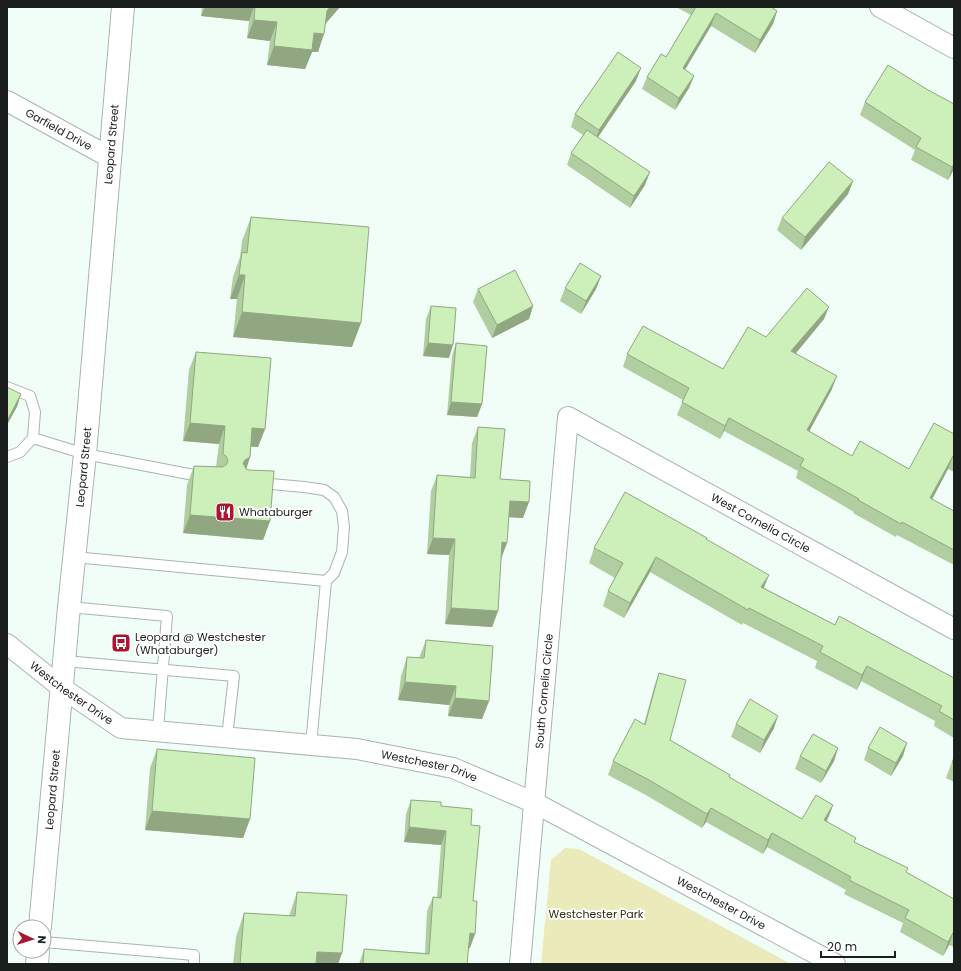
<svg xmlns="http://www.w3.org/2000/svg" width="961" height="971" font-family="Poppins,sans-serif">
	<rect width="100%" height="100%" fill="#f0fef7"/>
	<polygon fill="#ebeaba" points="565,848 579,849 791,964 541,964 551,860"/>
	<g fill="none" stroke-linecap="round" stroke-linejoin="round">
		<g stroke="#a8b5af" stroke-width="12">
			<g id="lane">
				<polyline points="7,387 30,396 35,412 33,438 20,452 7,457"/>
				<polyline points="33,438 85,454 204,477"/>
				<polyline points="260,483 304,487 324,490 334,497 342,511 344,527 342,552 334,573 326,581"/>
				<polyline points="74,557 326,581 311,745"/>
				<polyline points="69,607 167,616 158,730"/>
				<polyline points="65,661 234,676 227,737"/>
				<polyline points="44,942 194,955 194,964"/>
			</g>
		</g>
		<g stroke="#a8b5af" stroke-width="22">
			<g id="street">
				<polyline points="880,7 954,48"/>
				<path id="s1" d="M7,101L111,158"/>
				<path id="s2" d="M7,644L62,688L121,728L357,749L453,768L535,803L835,964"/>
				<path id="s3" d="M520,964L568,417L954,629"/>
			</g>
		</g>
		<g stroke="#a8b5af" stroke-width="24">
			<g id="secondary">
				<path id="s4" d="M40,927L69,607L85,454L123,7"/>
				<polyline points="37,964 38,951"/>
			</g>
		</g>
		<use href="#lane" stroke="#fff" stroke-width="10"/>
		<use href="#street" stroke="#fff" stroke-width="20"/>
		<use href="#secondary" stroke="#fff" stroke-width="22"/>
	</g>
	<g fill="#b0ce9f">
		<polygon points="202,7 340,7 325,24 318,52 312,52 305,69 267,65 270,41 247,38 249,21 201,16"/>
		<polygon points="676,7 771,7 777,11 773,24 755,53 711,26 685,70 694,76 689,88 675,110 642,89 647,77 666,57 691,15"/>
		<polygon points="636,81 598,137 645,185 630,208 567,165 571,153 583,135 571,127 575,114"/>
		<polygon points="928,90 954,104 954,169 948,180 911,160 915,150 860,115 865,102"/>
		<polygon points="853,181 848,194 801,250 777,230 782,218"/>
		<polygon points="251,217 352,347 233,337 237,299 230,299 233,277 240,257 242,241"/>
		<polygon points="601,276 596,289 581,314 560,301 565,288"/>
		<polygon points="478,289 533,306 529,319 492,338 473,302"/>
		<polygon points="431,306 449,358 423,356 426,319"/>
		<polygon points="824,319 796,353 832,389 809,431 852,456 909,469 954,434 954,472 948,469 932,499 954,511 954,565 897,535 896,537 853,513 854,512 796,478 798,471 724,431 720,439 677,415 683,400 623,367 627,354 723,369 766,337"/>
		<polygon points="456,343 482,404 477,417 447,415 452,356"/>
		<polygon points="196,352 265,429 258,447 251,447 250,457 246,469 270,521 263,540 183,533 187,485 194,466 216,467 219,444 183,441 189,370"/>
		<polygon points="478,427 500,479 523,518 509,517 501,559 498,611 492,627 445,624 449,555 427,554 431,491 437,475 470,477 472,443"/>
		<polygon points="706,539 764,588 835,625 954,678 954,738 934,726 935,721 861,681 857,690 815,668 817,661 743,623 742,625 650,572 624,618 603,606 608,591 615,578 589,563 594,548"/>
		<polygon points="426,640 489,701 482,719 448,716 449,705 398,700 401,676 407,657 419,658"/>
		<polygon points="659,673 670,740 730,775 729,777 802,819 833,805 827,821 855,843 906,873 954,899 954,947 949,945 943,956 900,932 903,923 844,894 846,890 767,847 763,854 706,822 702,828 644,794 608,775 613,761 644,724 654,687"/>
		<polygon points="736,724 774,728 760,753 731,737"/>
		<polygon points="838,748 834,761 821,783 795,769 800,756"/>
		<polygon points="868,748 903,756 891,776 864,760"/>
		<polygon points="157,749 250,819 243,838 145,830 150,768"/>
		<polygon points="954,758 954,782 946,778 952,762"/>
		<polygon points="411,800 441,806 471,825 470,948 468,948 467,964 359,964 364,949 425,953 427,911 433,897 437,897 441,845 404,842 406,814"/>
		<polygon points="297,892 342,953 338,964 233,964 236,937 244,913 289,916"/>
	</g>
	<g fill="#90a782">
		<polygon points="205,7 254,7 249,21 201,16"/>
		<polygon points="330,7 340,7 320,30 327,11"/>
		<polygon points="777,11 773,24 755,53 760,40"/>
		<polygon points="716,13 711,26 678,81 683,68"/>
		<polygon points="254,20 277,22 270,41 247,38"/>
		<polygon points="314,33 324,34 318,52 312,52 305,69 267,65 274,46"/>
		<polygon points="641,68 636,81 594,143 599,130"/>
		<polygon points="694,76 689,88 675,110 679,98"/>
		<polygon points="954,164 954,169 948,180 952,167"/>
		<polygon points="650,172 645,185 630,208 634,196"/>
		<polygon points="853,181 848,194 801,250 805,237"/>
		<polygon points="239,275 245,275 237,299 230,299"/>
		<polygon points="601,276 596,289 581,314 586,301"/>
		<polygon points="533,306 529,319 492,338 497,325"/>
		<polygon points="829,307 824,319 787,364 791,351"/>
		<polygon points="242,312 361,323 352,347 233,337"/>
		<polygon points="428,343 453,345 449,358 423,356"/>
		<polygon points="837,376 832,389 803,443 807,430"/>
		<polygon points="21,394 17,407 7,425 7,421"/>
		<polygon points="451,402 482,404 477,417 447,415"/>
		<polygon points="729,418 724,431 720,439 725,426"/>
		<polygon points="190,423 225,426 219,444 183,441"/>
		<polygon points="252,428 265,429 258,447 246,446"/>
		<polygon points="953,456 948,469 926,511 930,498"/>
		<polygon points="250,457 244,476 238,478 245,460"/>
		<polygon points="510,501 529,502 523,518 504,517"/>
		<polygon points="190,515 270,521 263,540 183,533"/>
		<polygon points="433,538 455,539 449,555 427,554"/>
		<polygon points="502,542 507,543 501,559 496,559"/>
		<polygon points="656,557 650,572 624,618 630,603"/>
		<polygon points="769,575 763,590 761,587"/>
		<polygon points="451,608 498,611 492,627 445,624"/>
		<polygon points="867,666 861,681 857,690 862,675"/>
		<polygon points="405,682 456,686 449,705 398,700"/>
		<polygon points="455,698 489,701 482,719 448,716"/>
		<polygon points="778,716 774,728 760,753 764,740"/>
		<polygon points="907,743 903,756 891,776 896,763"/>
		<polygon points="838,748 834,761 821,783 826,771"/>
		<polygon points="833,805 828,818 819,834 824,820"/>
		<polygon points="711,808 706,822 702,828 707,814"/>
		<polygon points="152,811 250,819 243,838 145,830"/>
		<polygon points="409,827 446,831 441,845 404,842"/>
		<polygon points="772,833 767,847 763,854 768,840"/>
		<polygon points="954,931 949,945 943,956 948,942"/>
		<polygon points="470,933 475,934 470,948 464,948"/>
		<polygon points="317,952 342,953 338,964 313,964"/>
	</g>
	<g fill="#cdefb9" stroke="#90a782">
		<polygon points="255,7 330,7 327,11 324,34 314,33 312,50 274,46 277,22 254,20"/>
		<polygon points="696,7 771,7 777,11 760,40 716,13 683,68 694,76 679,98 647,77 661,54 666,57"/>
		<polygon points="618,52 641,68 599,130 575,114"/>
		<polygon points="888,65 928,90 954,104 954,164 952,167 916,147 921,138 865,102"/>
		<polygon points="587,130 650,172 634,196 571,153"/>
		<polygon points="829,162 853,181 805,237 782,218"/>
		<polygon points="251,217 369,227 361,323 242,312 245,275 239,275 242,252 247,253"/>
		<polygon points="580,263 601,276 586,301 565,288"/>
		<polygon points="515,270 533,306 497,325 478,289"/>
		<polygon points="807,288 829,307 791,351 837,376 807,430 852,456 860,441 909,469 934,423 954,434 954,457 953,456 930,498 954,511 954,550 902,522 901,524 858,500 859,499 800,466 804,459 729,418 725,426 682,402 689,388 627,354 643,326 723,369 748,327 766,337"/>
		<polygon points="431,306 456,308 453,345 428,343"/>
		<polygon points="456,343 487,346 482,404 451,402"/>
		<polygon points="196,352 271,358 265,429 252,428 250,457 245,460 243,463 246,469 249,470 274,471 270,521 190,515 194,466 222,467 226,465 228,461 226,456 223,454 225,426 190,423"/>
		<polygon points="7,387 21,394 7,421"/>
		<polygon points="478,427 505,429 500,479 530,481 529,502 510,501 507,543 502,542 498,611 451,608 455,539 433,538 437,475 475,478"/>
		<polygon points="625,492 707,538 706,539 769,575 761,587 835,625 839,616 954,678 954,720 939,711 942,706 867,666 862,675 820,652 823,646 749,608 748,610 656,557 630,603 608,591 623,563 594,548"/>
		<polygon points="426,640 493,646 489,701 455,698 456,686 405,682 407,657 424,658"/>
		<polygon points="659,673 686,680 670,740 730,775 729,777 802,819 816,795 833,805 824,820 856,838 854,842 908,868 906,872 954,899 954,931 948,942 905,918 909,910 849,880 851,877 772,833 768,840 711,808 707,814 649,780 613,761 635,719 645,725"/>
		<polygon points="750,699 778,716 764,740 736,724"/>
		<polygon points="880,727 907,743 896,763 868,748"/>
		<polygon points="813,734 838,748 826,771 800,756"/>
		<polygon points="157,749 255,758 250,819 152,811"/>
		<polygon points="954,758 954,764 952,762"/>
		<polygon points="411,800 441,802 441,806 472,809 471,825 480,826 473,901 477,901 475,934 470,933 467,964 363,964 364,949 429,954 433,897 441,898 446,831 409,827"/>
		<polygon points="297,892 347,895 342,953 317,952 316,964 240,964 244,913 295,916"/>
	</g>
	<defs>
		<g id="restaurant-square" transform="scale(1)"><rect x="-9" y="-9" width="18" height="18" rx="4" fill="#ab1531" stroke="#fff"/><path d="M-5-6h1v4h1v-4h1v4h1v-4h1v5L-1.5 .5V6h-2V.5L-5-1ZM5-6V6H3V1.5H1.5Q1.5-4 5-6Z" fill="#fff"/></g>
		<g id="bus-square" transform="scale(1)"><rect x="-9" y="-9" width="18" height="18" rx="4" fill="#ab1531" stroke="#fff"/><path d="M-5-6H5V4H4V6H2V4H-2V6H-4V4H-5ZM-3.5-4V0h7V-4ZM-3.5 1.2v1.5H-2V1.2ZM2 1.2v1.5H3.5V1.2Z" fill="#fff"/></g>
	</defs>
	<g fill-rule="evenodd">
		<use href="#restaurant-square" x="225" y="512"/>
		<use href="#bus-square" x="121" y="643"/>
	</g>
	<g text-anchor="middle" stroke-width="4" stroke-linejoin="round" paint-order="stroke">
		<g font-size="11" fill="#1a1f1d" stroke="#fff">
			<text dy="4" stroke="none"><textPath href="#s1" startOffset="59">Garfield Drive</textPath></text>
			<text dy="4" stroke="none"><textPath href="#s4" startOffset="786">Leopard Street</textPath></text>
			<text dy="4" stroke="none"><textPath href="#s4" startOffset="462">Leopard Street</textPath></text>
			<text dy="4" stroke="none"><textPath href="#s3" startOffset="769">West Cornelia Circle</textPath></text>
			<text dy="4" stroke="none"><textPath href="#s3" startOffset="274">South Cornelia Circle</textPath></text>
			<text dy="4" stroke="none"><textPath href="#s2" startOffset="81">Westchester Drive</textPath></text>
			<text dy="4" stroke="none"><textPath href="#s2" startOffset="453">Westchester Drive</textPath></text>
			<text dy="4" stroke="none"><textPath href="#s4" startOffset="138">Leopard Street</textPath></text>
			<text dy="4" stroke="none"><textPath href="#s2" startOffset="777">Westchester Drive</textPath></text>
		</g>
		<g font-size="11" fill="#1a1f1d" stroke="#fff" text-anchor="start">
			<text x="239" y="516">Whataburger</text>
			<text x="135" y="641">Leopard @ Westchester<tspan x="135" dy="13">(Whataburger)</tspan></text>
		</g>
		<g font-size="11" fill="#2f2d11" stroke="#fff">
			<text x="596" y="918">Westchester Park</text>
		</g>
	</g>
	<rect width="961" height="971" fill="none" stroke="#1a1f1d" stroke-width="16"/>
	<g transform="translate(32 939) rotate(94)"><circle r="19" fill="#ffffff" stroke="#a3a5a5"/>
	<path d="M0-3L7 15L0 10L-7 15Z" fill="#ab1531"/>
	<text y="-6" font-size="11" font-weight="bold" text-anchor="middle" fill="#1a1f1d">N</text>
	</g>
	<path d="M821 951v6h74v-6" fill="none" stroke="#1a1f1d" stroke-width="2"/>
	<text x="827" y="951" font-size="12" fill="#1a1f1d" stroke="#ffffff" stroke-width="3" paint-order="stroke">20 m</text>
</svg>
